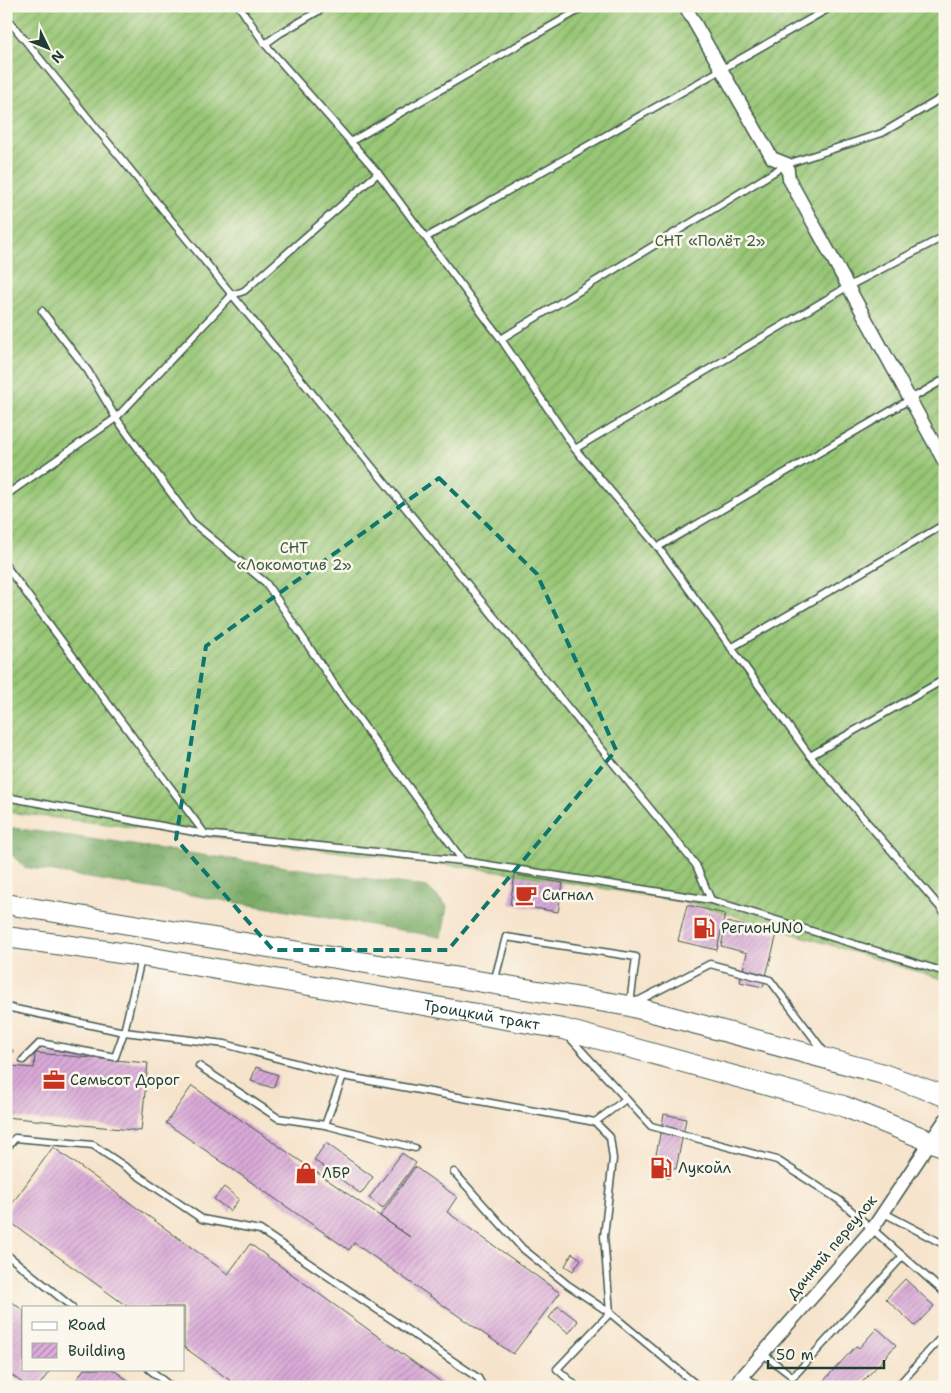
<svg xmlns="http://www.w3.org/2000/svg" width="951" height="1393" font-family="'Shantell Sans',sans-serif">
	<defs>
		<pattern id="forest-crowns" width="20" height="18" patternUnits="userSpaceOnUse" patternTransform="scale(1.25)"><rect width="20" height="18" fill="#79ab66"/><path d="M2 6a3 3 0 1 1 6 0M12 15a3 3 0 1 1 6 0" fill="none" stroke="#638c55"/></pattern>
		<pattern id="garden-furrows" width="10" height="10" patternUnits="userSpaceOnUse" patternTransform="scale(1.25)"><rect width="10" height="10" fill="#97c675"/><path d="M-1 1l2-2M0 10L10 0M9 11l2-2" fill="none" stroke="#7ba261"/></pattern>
		<pattern id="building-hatch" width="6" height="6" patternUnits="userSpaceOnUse" patternTransform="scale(1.25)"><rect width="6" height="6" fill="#daaad8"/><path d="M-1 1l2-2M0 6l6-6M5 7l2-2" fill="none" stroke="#b08cb0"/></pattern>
	</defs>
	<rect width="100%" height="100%" fill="#fbf7ec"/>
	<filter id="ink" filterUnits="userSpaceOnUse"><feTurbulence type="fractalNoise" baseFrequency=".02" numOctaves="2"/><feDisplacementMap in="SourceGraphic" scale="10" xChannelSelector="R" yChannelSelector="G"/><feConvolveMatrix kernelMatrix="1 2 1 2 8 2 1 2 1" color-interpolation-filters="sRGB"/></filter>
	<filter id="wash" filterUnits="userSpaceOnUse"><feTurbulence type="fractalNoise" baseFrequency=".0096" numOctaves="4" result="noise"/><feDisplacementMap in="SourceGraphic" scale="20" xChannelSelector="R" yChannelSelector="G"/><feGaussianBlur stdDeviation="1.12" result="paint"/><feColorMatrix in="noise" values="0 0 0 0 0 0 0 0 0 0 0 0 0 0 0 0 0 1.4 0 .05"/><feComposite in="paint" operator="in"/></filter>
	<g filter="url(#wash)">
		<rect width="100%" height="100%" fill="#f6e3cb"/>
		<polygon fill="url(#forest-crowns)" stroke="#4c744d" points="6,827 427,887 447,906 442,937 24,867 8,851"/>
		<polygon fill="url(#garden-furrows)" stroke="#5b8254" points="6,6 945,6 945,980 696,904 499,871 6,812"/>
		<g id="blocks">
			<g fill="url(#building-hatch)">
				<polygon points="515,875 563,883 558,912 510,904"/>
				<polygon points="687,905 725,914 717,950 678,941"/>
				<polygon points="727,922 777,934 763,987 740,982 747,953 721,946"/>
				<polygon points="35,1053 148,1063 141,1131 6,1117 10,1066 34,1068"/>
				<polygon points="256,1067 278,1075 273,1088 251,1081"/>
				<polygon points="192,1086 410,1237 380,1216 415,1167 457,1197 447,1212 560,1293 513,1354 354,1243 349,1250 166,1123"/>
				<polygon points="664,1114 686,1119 676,1169 671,1168 669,1178 657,1175 659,1166 654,1165"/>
				<polygon points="326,1143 373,1177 361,1194 314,1160"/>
				<polygon points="53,1147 228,1274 250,1244 448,1387 239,1387 184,1347 184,1307 128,1307 6,1219 6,1212"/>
				<polygon points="402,1153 416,1163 383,1208 369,1198"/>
				<polygon points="224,1187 239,1199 230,1211 214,1199"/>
				<polygon points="572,1253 581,1259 573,1271 565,1266"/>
				<polygon points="905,1279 934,1306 915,1326 886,1299"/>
				<polygon points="6,1298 24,1311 24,1369 51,1369 38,1387 28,1387 6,1371"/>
				<polygon points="558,1306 578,1321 569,1333 549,1318"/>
				<polygon points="877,1328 896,1345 858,1387 818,1387 856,1346 859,1348"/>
				<polygon points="84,1369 112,1369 138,1387 72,1387"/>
			</g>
		</g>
	</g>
	<g filter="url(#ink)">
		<use href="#blocks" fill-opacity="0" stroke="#3f564b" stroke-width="1"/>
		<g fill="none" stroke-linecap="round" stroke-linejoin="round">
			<g stroke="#3f564b" stroke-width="9">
				<g id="lane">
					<polyline points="6,17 696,865 711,900"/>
					<polyline points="265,44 279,34 327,6"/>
					<polyline points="350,142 586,6"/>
					<polyline points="378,173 501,339 575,449 658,547 810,756 945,913"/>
					<polyline points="427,237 833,6"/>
					<polyline points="42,311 88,371 116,418 192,522 266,583 344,699 463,861"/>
					<polyline points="501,339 787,164 882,133 945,96"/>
					<polyline points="575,449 847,287 945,236"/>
					<polyline points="6,495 116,418 232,295 244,291 378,173 265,44 239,6"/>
					<polyline points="658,547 945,379"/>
					<polyline points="6,566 205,834"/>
					<polyline points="731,648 945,524"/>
					<polyline points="810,756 945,679"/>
					<polyline points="6,797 205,834 463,861 711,900 945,972"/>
					<polyline points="494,982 506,937 636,957 630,1004"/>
					<polyline points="636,1002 710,964 770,980 825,1053"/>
					<polyline points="6,1007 124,1032 225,1044 343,1076 595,1122 626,1099"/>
					<polyline points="570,1038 651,1126 777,1160 839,1200 945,1293"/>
					<polyline points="6,1052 9,1052"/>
					<polyline points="23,1060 40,1043 115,1057 124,1032 141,959"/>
					<polyline points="199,1066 278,1118 325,1125 415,1148"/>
					<polyline points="595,1122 610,1137 613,1159 604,1236 610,1313"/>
					<polyline points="325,1125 343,1076"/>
					<polyline points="6,1149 15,1138 93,1145 202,1219 260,1230 478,1378 483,1387"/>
					<polyline points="454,1172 522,1248 568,1285 610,1313"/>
					<polyline points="884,1213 945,1245"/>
					<polyline points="6,1254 72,1307"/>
					<polyline points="762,1353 793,1377 903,1256"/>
					<polyline points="149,1369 171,1387"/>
					<polyline points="577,1387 557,1369 610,1313 699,1387"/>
					<polyline points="897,1387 945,1333"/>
				</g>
			</g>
			<g stroke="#3f564b" stroke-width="15">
				<g id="street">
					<polyline points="685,6 772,158 787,164 789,179 945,463"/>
					<polyline points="741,1377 754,1387"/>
					<polyline points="733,1387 873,1228 945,1120"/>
				</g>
			</g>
			<g stroke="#3f564b" stroke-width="22">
				<g id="primary">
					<polyline points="6,904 630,1006 880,1073 945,1096"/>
					<path id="s1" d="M6,937L142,956L563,1029L843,1106L945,1147"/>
				</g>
			</g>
			<use href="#lane" stroke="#fff" stroke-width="6"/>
			<use href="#street" stroke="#fff" stroke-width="12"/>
			<use href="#primary" stroke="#fff" stroke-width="20"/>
		</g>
	</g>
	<path fill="none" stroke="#0f766e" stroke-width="4" stroke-dasharray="10 6" stroke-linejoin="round" d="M439,478L537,574L616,750L448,950H273L176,839L206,646Z"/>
	<defs>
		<g id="cafe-bare" transform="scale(1.725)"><path d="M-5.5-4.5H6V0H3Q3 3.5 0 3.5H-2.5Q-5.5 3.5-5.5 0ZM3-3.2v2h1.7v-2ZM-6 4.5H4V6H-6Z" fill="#c8321e" stroke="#fbf7ec" stroke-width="2.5" paint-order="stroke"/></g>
		<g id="fuel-bare" transform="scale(1.725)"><path d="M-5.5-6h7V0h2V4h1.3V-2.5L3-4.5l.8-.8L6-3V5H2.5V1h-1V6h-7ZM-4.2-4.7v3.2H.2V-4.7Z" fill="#c8321e" stroke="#fbf7ec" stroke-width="2.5" paint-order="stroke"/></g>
		<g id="office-bare" transform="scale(1.725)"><path d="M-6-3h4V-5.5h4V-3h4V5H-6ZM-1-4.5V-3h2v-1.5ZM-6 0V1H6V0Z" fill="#c8321e" stroke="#fbf7ec" stroke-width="2.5" paint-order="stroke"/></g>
		<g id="shop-bare" transform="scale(1.725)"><path d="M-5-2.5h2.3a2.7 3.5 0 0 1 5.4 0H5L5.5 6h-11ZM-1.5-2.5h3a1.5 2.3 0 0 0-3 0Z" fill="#c8321e" stroke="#fbf7ec" stroke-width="2.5" paint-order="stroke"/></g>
	</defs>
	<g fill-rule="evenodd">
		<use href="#cafe-bare" x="526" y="895"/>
		<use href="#fuel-bare" x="704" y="928"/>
		<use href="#office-bare" x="54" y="1080"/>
		<use href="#fuel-bare" x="661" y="1168"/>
		<use href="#shop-bare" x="306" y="1173"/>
	</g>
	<g text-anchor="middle" stroke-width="5" stroke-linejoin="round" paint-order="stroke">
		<g font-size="15" fill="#3d5f44" stroke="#fbf7ec">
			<text x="710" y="246">СНТ «Полёт 2»</text>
			<text x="294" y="553">СНТ<tspan x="294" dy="17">«Локомотив 2»</tspan></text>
		</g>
		<g font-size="15" fill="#1f3d34" stroke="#fbf7ec" text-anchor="start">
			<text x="542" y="900">Сигнал</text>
			<text x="721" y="933">РегионUNO</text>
			<text x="70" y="1085">Семьсот Дорог</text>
			<text x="678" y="1173">Лукойл</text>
			<text x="322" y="1178">ЛБР</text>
		</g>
		<g font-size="15" fill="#1f3d34" stroke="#fbf7ec">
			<text dy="5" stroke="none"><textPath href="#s1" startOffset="482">Троицкий тракт</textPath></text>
			<text transform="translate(832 1247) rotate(-50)" y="5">Дачный переулок</text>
		</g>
	</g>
	<rect width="951" height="1393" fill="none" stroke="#fbf7ec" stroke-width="25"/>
	<rect x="22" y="1306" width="162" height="65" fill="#fbf7ec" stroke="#a3ada2"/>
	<rect x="32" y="1322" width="25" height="8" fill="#ffffff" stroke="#a3ada2"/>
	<text x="68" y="1330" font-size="15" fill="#1f3d34">Road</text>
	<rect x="32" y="1343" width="25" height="15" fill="url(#building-hatch)" stroke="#a3ada2"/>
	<text x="68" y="1356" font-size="15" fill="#1f3d34">Building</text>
	<g transform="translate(48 48) rotate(133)" stroke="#fbf7ec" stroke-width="4" paint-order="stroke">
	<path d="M0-4L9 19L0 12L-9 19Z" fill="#1f3d34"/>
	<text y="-8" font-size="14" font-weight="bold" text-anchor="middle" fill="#1f3d34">N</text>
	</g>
	<path d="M768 1360v8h116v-8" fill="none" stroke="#1f3d34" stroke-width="2.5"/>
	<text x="776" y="1360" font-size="15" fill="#1f3d34" stroke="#fbf7ec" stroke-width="4" paint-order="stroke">50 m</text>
</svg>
